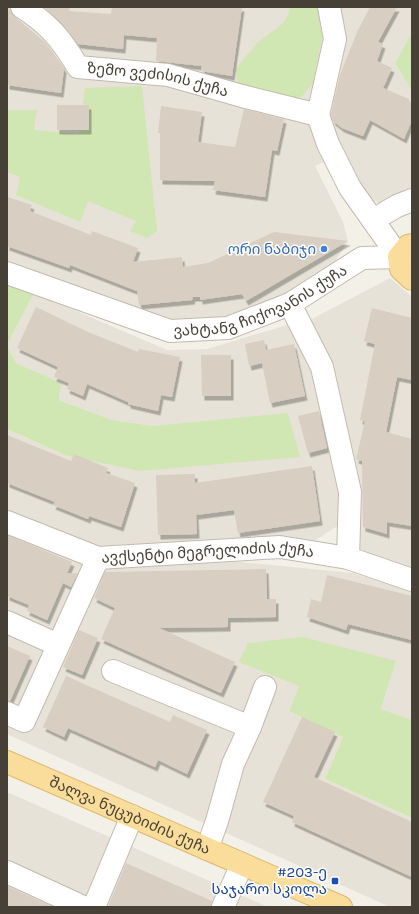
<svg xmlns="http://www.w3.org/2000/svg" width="419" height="914" font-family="Karla,'Noto Sans Georgian',sans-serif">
	<defs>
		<filter id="shadow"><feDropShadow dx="2.5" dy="4.5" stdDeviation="0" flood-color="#0004"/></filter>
	</defs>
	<rect width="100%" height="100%" fill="#f3f0e8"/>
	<g fill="#e7e2d7">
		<polygon points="7,7 412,7 412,32 395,63 412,91 412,201 400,219 356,187 330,159 315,166 343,222 348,241 328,273 304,293 189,335 7,268"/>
		<polygon points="390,278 412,297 412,573 357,555 330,369 310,320"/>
		<polygon points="34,293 167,350 207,349 294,323 327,413 337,462 341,510 339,525 314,541 144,554 107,555 7,515 7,429 65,455 154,426 112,420 59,400 60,383 16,363 7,345"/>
		<polygon points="7,530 95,567 230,561 353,573 412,592 412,720 381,709 396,661 299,686 289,711 343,737 325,779 412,818 412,907 390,907 7,734"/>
		<polygon points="7,792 230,890 268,907 7,907"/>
	</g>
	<g fill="#d0e6b3">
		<path d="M290,7H320L324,28L313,83L295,105L239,88L235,70C243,60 251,49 260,41C274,28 286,28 290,7Z"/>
		<polygon points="412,32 412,91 395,63"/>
		<polygon points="142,86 157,231 148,238 130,231 136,221 88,201 80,222 16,195 20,177 7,172 7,110 37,110 34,130 79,134 85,88"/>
		<polygon points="7,282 34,293 7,345 16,363 61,383 59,400 112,420 154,426 288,413 300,457 140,471 65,455 7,429"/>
		<polygon points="303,637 396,661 381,709 412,720 412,818 325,779 343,737 289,711 299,686 239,662 248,643"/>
	</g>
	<g fill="#d8cec1" filter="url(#shadow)">
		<polygon points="7,7 10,7 11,13 15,17 45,42 61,64 64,69 61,93 7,85"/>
		<polygon points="44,7 70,7 69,11 111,14 112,7 242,7 232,76 201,71 202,66 156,61 157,38 124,35 123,49 78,44 63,25"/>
		<polygon points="370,7 397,7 378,42 383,44 377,61 392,68 383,88 409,99 412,110 412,120 404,139 370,120 363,136 342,128 333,121 331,114 340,75 357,32"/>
		<rect x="57" y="105" width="32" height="25"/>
		<polygon points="161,106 202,112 198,142 235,147 244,109 284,119 277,151 272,150 265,197 213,190 215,181 160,180 160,133 158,133"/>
		<polygon points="7,197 32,205 30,211 91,235 92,231 138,248 133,262 182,257 183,267 208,263 274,232 348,241 246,301 242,294 200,300 200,297 193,297 192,300 139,305 137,291 70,265 69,268 7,246"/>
		<polygon points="36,307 88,332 138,352 139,349 180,357 172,397 161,395 158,411 128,404 128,402 87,384 83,396 67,389 69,383 54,377 58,367 17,348"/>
		<polygon points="372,308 412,318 412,380 397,377 386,432 412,439 412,526 387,522 387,534 363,527 362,461 356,459 365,421 360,420 375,344 364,341"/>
		<polygon points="264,340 266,350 294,344 305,396 270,403 262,363 249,366 245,344"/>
		<polygon points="201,355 231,355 231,396 202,396"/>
		<polygon points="319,411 327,448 308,453 298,416"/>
		<polygon points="7,435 71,461 74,454 108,468 106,473 135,483 121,527 89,516 88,519 53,505 55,502 7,483"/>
		<polygon points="312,466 320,521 238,533 234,510 196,515 197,534 158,535 156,475 195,474 195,483"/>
		<polygon points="7,535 72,562 67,573 78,573 71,587 63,583 47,620 27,611 29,605 7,596"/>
		<polygon points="266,569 267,599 276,599 276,617 228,618 228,627 159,628 235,662 221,693 101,639 115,608 94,598 105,572"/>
		<polygon points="327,575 412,596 412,640 348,624 346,630 307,617 311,599 321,602"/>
		<polygon points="79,630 98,638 82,675 63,667"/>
		<polygon points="7,646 30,656 10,701 7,701"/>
		<polygon points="66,676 170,722 173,715 207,730 187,774 158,760 155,767 68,728 64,737 43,727"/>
		<polygon points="302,717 335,732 314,777 412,822 412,877 292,822 294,816 263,802"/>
		<polygon points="126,863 212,901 211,907 108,907"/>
		<polygon points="7,886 53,907 7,907"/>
	</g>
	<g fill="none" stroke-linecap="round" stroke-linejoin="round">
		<g stroke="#c2baae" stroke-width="24">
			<g id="minor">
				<path id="s1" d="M22,7C50,25 61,39 78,67L168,75L242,96L318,115"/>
				<polyline points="329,7 335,39 318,115 328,144 350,188 399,257"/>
				<polyline points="373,220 397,206 412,200"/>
				<path id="s2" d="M7,273L170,331L228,328L290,304L362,258L399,257"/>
				<polyline points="290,304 322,367 350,492 348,558"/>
				<path id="s3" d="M7,522L98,558L280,547L348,558L412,580"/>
				<polyline points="7,622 58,645"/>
				<polyline points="113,671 250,727"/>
				<polyline points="7,713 24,721 98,558"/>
				<polyline points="207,849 217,821 233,764 250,727 265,687"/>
				<polyline points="7,872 83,907"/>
				<polyline points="94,907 132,816"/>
				<polyline points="223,907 242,864"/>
			</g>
		</g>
		<g stroke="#dfb96b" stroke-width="24">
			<g id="major">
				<polyline points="412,245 408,246 399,257 401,269 412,279"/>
				<path id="s4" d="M7,762L341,907"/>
			</g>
		</g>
		<use href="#minor" stroke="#fff" stroke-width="22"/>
		<use href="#major" stroke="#fadd9b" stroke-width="22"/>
	</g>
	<circle fill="#3f7fe0" stroke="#fff" stroke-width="1.5" cx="324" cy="249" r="4"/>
	<rect fill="#1a4fb4" stroke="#fff" stroke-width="1.5" x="331" y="877" width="8" height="8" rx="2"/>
	<g text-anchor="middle" stroke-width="3" stroke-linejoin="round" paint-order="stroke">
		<g font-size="15" fill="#474037" stroke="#fff">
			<text dy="5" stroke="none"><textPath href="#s1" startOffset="164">ზემო ვეძისის ქუჩა</textPath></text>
			<text dy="5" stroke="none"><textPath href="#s2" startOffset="270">ვახტანგ ჩიქოვანის ქუჩა</textPath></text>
			<text dy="5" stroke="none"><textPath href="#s3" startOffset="208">ავქსენტი მეგრელიძის ქუჩა</textPath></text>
			<text dy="5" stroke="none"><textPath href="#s4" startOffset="134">შალვა ნუცუბიძის ქუჩა</textPath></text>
		</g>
		<g font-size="15" fill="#366cbe" stroke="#fff" text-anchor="end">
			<text x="316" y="254">ორი ნაბიჯი</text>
		</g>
		<g font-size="15" fill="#164399" stroke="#fff" text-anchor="end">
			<text x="327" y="877">#203-ე<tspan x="327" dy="17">საჯარო სკოლა</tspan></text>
		</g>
	</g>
	<rect width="419" height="914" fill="none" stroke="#474037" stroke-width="16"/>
</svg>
